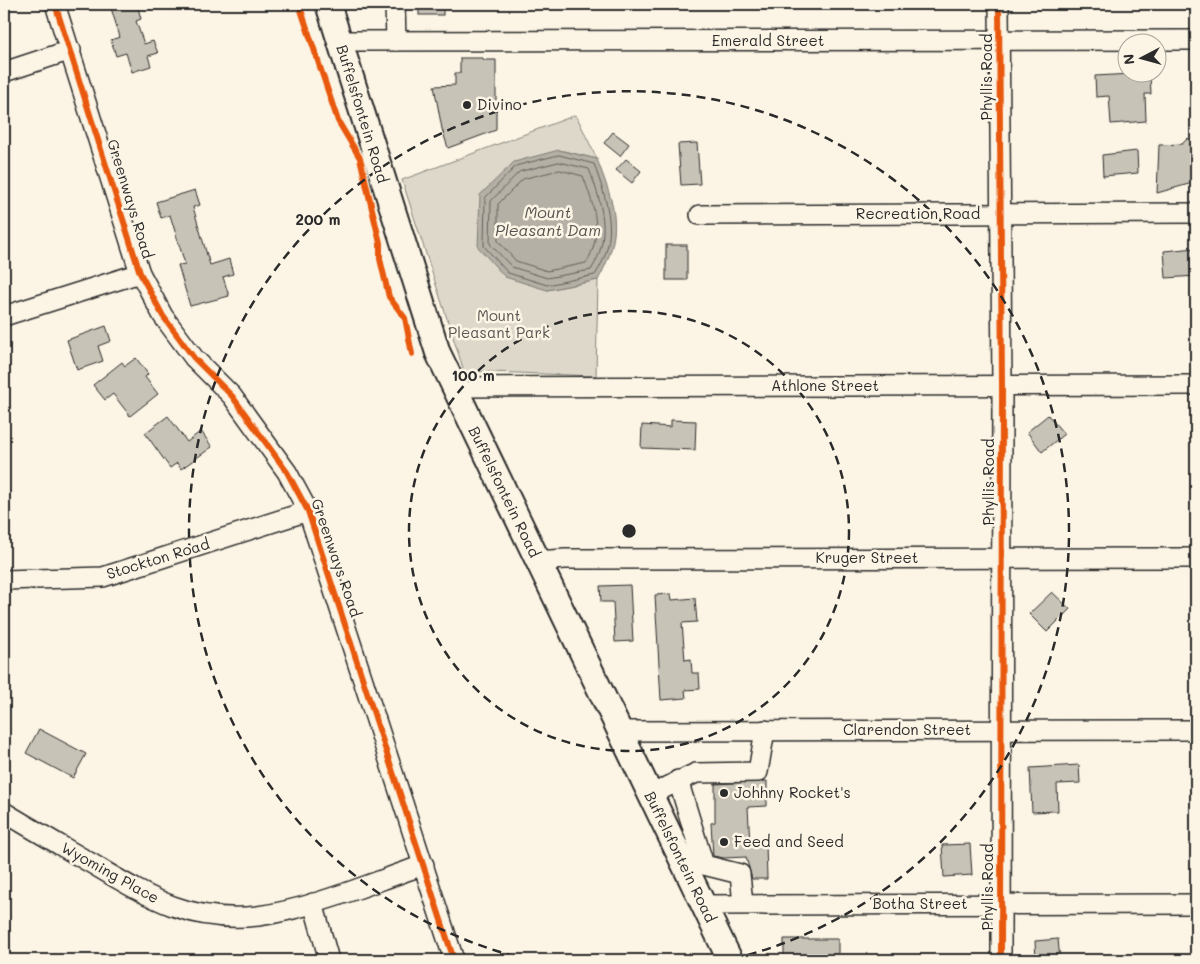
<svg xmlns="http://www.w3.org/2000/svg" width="1200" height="964" font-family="Mali,sans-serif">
	<rect width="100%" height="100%" fill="#fcf5e5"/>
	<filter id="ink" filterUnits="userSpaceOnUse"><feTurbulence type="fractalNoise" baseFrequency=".02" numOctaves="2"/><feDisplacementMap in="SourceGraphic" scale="10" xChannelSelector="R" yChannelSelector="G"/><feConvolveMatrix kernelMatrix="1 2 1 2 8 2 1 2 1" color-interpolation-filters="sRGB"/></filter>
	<g filter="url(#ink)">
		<polygon fill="#ded8ca" stroke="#84827a" points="576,115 597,159 559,150 547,290 598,280 596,376 464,371 402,180"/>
		<path fill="#b4b0a5" stroke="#7d7b74" d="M559,150L597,159C615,207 625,231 598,280L547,290L505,277L478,247L480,195L514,162Z"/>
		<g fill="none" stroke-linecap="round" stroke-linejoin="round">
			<g stroke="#62605c" stroke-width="1">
				<path d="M559,155L594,164C608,204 620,237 595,275L547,285L508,273L484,246L485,198L516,166Z"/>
				<path d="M559,162L589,169C602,203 612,237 591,270L547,278L512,267L490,244L491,201L519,172Z"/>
				<path d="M560,170L583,176C594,205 604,235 586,263L547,271L516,261L498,241V204L523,179Z"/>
			</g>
		</g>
		<g fill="#c8c3b7" stroke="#2b2b2b">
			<polygon points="115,4 137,4 141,19 136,21 144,44 153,41 158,53 148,56 151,66 132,72 126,53 116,56 111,40 120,37 111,8 116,7"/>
			<rect x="419" y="4" width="24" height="11"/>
			<polygon points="460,58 483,58 484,60 496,60 496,130 448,148 442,129 434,86 455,85 455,73 460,73"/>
			<polygon points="1150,73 1151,94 1145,94 1146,121 1111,124 1109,96 1096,97 1095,76"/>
			<polygon points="613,132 629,144 620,156 604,143"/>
			<polygon points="1188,138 1196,147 1196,182 1157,193 1159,145 1182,144"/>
			<polygon points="697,143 700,184 681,185 678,144"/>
			<polygon points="1137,151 1138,173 1103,176 1102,155"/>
			<polygon points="626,159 641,171 632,183 616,170"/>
			<polygon points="195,190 200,205 193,207 210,265 229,259 233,274 223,277 229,296 190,306 178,265 185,264 170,215 161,218 156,202"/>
			<rect x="666" y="245" width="21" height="35"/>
			<polygon points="1196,248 1196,276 1166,278 1164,251"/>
			<polygon points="106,326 111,341 98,346 103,361 77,370 67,340"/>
			<polygon points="136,358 148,374 145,377 158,394 130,416 113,394 105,400 93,385 122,362 125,366"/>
			<polygon points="1048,415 1064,434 1042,452 1027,432"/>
			<polygon points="168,416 187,442 201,431 212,447 181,469 177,463 170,468 145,433"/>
			<polygon points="671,420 696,421 695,450 641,448 642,425 671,427"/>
			<polygon points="630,585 633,641 615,642 613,602 601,602 600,586"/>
			<polygon points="1052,592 1070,609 1047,632 1029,614"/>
			<polygon points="671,594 672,600 695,598 697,622 682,623 685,660 691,659 692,673 699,673 700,689 685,690 686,698 661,700 655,595"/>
			<polygon points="39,729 86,754 73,778 26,753"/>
			<polygon points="1079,765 1080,783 1057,784 1058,811 1032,812 1030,768"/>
			<polygon points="767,781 767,806 748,807 750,844 766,843 767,879 752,879 746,857 724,858 713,856 711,823 715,822 715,784"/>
			<polygon points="970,844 972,875 944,877 942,845"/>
			<polygon points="784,939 838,939 838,960 787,960 787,957 784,957"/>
			<polygon points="1058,939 1060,960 1036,960 1035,941"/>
		</g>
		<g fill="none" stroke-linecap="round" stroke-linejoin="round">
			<g stroke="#2b2b2b" stroke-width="22">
				<g id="minor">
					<polyline points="55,4 140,273 163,316 194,358 232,396 287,472 308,511 454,960"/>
					<polyline points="395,4 396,41"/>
					<polyline points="999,4 1002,385 1001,960"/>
					<polyline points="340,41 1196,40"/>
					<polyline points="4,72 71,50"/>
					<polyline points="700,215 1196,213"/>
					<polyline points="4,316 140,273"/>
					<polyline points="453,387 1196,385"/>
					<polyline points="537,561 565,559 1196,558"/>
					<polyline points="4,580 103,577 308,511"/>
					<polyline points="618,731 1196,730"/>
					<polyline points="678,780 704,865 740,874 743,904"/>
					<polyline points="650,795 696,773 758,772 765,730"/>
					<path d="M4,812C32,829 60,845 89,862C145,895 189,924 258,916C315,908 370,883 424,865"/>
					<polyline points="313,903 329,960"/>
					<polyline points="704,905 1196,904"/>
				</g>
			</g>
			<g stroke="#2b2b2b" stroke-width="28">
				<polyline id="major" points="328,4 438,353 730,960"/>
			</g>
			<g stroke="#2b2b2b" stroke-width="2.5" stroke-dasharray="5 4" stroke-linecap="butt">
				<polyline points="299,4 338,121 351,142"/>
				<polyline points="372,214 389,297 405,318 412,354"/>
			</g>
			<use href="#minor" stroke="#fcf5e5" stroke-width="19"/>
			<use href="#major" stroke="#fcf5e5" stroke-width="24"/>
			<g stroke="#fcf5e5" stroke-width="9">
				<g id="cycleway">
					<polyline points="55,4 140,273 163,316 194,358 232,396 287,472 308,511 454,960"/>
					<polyline points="299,4 338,121 360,158 380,243 380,259 389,297 405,318 412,354"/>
					<polyline points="999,4 1002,385 1001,960"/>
				</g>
			</g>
			<use href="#cycleway" stroke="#e8590c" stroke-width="6"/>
		</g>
	</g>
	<g fill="none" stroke="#2b2b2b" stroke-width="2.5" stroke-dasharray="9 6">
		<circle cx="629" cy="531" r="220"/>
		<path d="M530 960A440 440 0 1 1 728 960"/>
	</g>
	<g fill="#2b2b2b" stroke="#fcf5e5" stroke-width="2">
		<circle cx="467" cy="105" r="5"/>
		<circle cx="724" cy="793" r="5"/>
		<circle cx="724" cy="842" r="5"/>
	</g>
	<g text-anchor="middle" stroke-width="5" stroke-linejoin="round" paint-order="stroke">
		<g font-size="15" fill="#2b2b2b" stroke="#fcf5e5">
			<text x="768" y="46">Emerald Street</text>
			<text transform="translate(987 77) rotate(-90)" y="5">Phyllis Road</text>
			<text transform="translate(362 114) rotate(73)" y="5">Buffelsfontein Road</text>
			<text transform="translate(130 199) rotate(73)" y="5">Greenways Road</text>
			<text x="918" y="219">Recreation Road</text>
			<text x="825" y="391">Athlone Street</text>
			<text transform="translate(989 482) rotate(-90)" y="5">Phyllis Road</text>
			<text transform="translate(504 492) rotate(64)" y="5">Buffelsfontein Road</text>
			<text transform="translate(336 558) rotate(71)" y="5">Greenways Road</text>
			<text x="867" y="563">Kruger Street</text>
			<text transform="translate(158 559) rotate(-17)" y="5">Stockton Road</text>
			<text x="907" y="735">Clarendon Street</text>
			<text transform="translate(680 857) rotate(64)" y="5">Buffelsfontein Road</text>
			<text transform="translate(110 873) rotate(29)" y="5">Wyoming Place</text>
			<text transform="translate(988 887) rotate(-90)" y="5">Phyllis Road</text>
			<text x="920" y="909">Botha Street</text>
		</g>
		<g font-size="15" fill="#2b2b2b" stroke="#fcf5e5" text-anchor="start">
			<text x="477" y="110">Divino</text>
			<text x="734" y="798">Johhny Rocket's</text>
			<text x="734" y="847">Feed and Seed</text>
		</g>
		<g font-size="15" fill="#585653" stroke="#fcf5e5">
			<text x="499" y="321">Mount<tspan x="499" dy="17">Pleasant Park</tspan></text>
		</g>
		<g font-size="16" font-style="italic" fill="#545350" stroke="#fcf5e5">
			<text x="548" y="218">Mount<tspan x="548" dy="18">Pleasant Dam</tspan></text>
		</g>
	</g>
	<circle cx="629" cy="531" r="8" fill="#2b2b2b" stroke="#fcf5e5" stroke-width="2.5"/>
	<g font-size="15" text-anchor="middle" font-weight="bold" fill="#2b2b2b" stroke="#fcf5e5" stroke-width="5" stroke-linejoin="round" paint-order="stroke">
		<text x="318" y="225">200 m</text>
		<text x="473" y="381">100 m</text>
	</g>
	<rect width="1200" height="964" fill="none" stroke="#fcf5e5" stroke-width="20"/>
	<rect x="10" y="10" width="1180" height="944" fill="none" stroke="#2b2b2b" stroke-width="2" filter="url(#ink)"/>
	<g transform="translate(1142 58) rotate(264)"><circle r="24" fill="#fcf5e5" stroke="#a8a49b"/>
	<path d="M0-4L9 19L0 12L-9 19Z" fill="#2b2b2b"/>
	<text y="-8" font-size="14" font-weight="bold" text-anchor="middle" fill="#2b2b2b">N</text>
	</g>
</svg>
